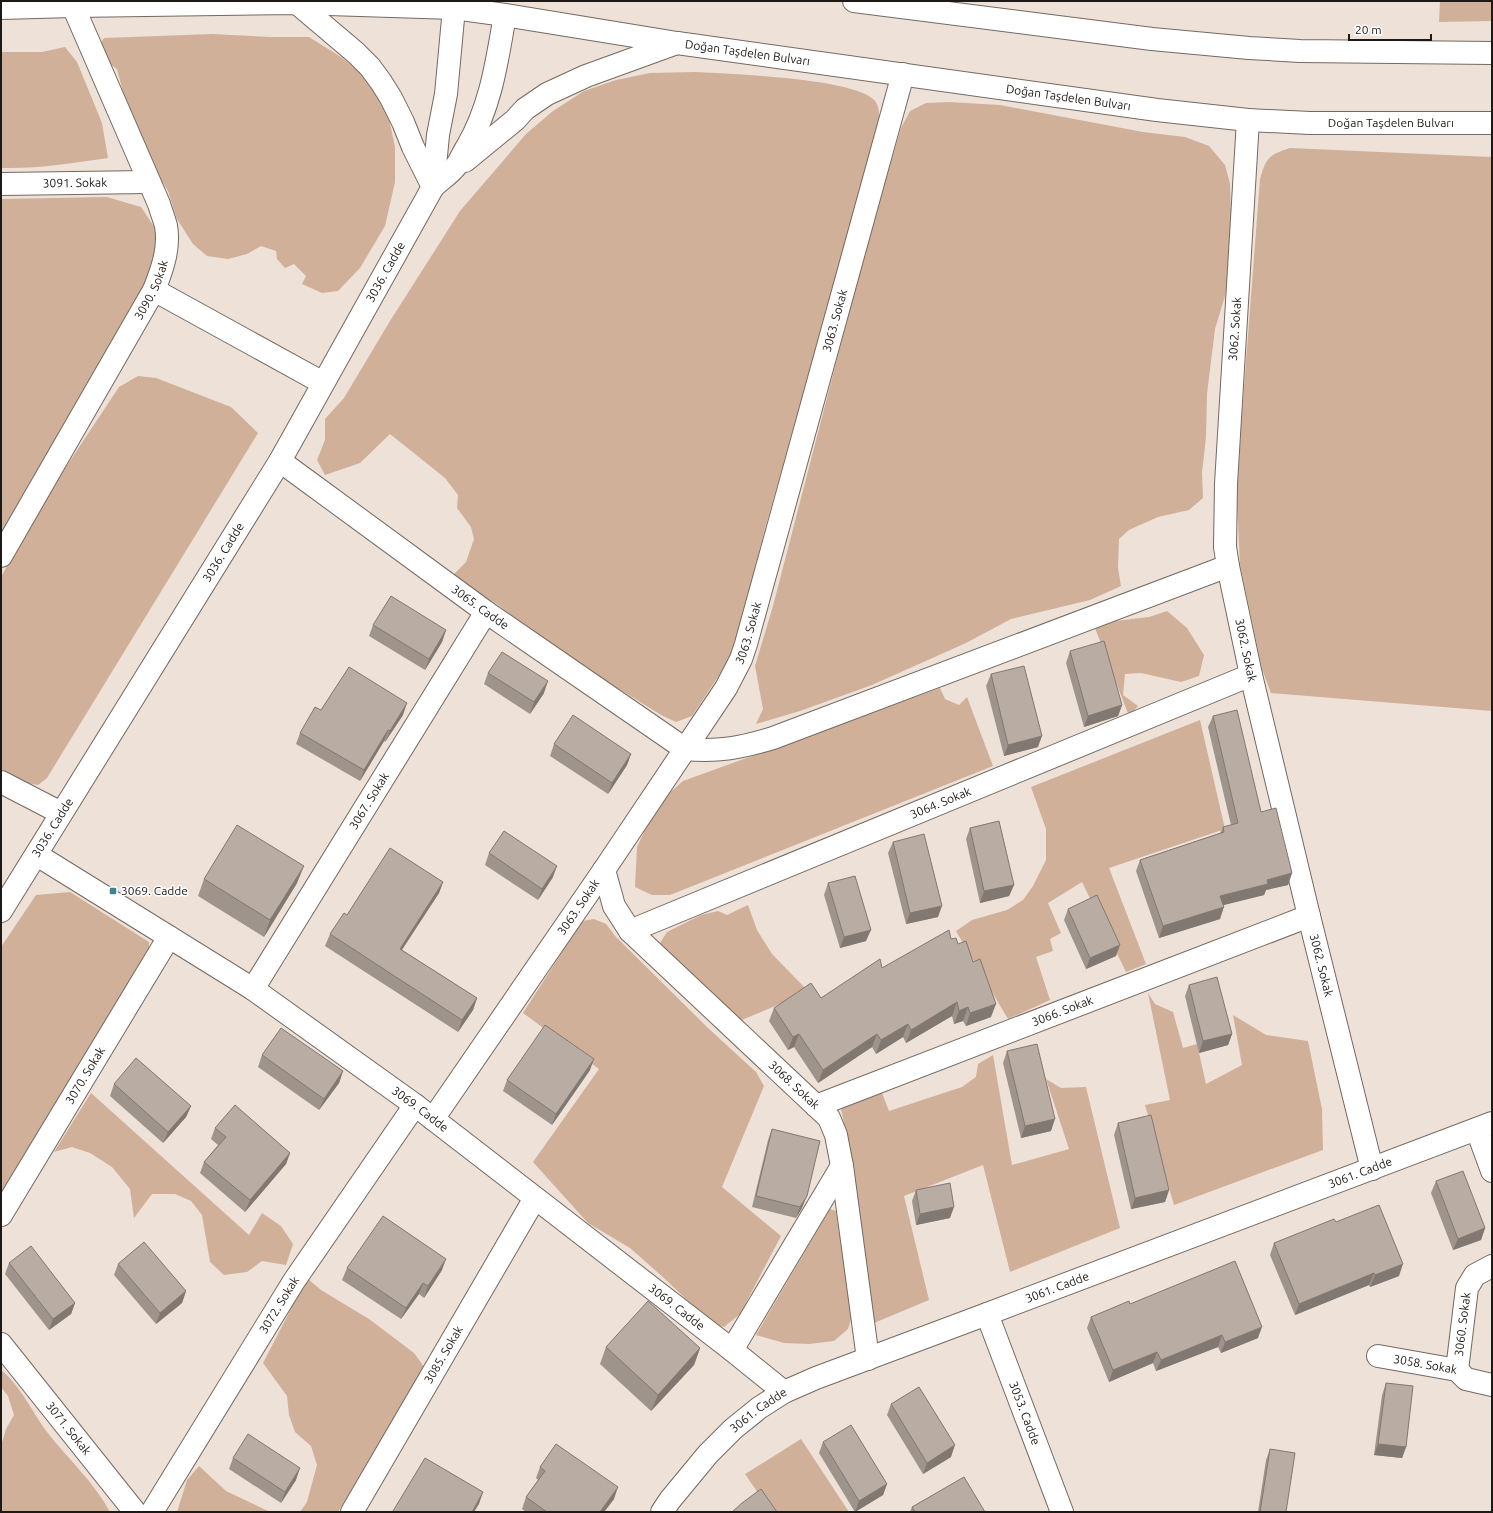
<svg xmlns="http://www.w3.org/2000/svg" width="1493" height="1513" font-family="Ubuntu,sans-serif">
	<rect width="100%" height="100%" fill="#eee1d8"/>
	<g fill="#d0b098">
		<polygon points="1440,1 1492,1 1492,21 1439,22"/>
		<polygon points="212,34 271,37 309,37 341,57 366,77 388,114 395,147 395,182 385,226 360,268 338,291 322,293 302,284 306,276 294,264 285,268 277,259 276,251 261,246 247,254 228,259 207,256 193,244 177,219 168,191 147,157 124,104 122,88 117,69 104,60 99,46 104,38"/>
		<path d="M65,47L77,62L102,123L108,158C73,163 36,169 1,168V52H42Z"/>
		<path d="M696,72C730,74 851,78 873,99C884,108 877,128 875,139L766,525L732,656L692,716L676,722L661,715L550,646L497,604L451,577L466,562L474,539L471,527L457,508L458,495L445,478L390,434L360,463L325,475L317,460L325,440V419L344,398L390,321L460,211L526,134L553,111L584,91L616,80L650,73Z"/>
		<polygon points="949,102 1000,105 1143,132 1185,137 1209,146 1225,165 1230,184 1232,246 1225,296 1215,329 1207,394 1206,437 1202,473 1203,498 1189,510 1158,517 1129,530 1119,539 1118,568 1121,586 1090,600 1011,619 966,643 872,685 800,711 756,724 763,709 755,666 773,606 863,259 901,128 910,111 926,103"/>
		<path d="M1290,148L1492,157V711L1271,693L1262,669L1240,564L1237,501L1241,427L1260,179C1266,158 1268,155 1290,148Z"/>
		<polygon points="107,197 141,207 159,234 150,287 1,539 1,199"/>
		<polygon points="138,376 156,378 231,407 258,433 47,778 38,785 25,783 1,769 1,577 42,503 119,387"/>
		<polygon points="1167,611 1187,628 1204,655 1199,676 1181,682 1141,673 1125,674 1123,695 1138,706 1129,716 1095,628 1116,621 1149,617"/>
		<polygon points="940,688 945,699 959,705 967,697 993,766 670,895 652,895 635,887 637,847 651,817 665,797 683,781"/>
		<polygon points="1200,720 1225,829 1109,868 1146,964 1126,972 1082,882 1048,903 1061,933 1050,939 1053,951 1036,957 1050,1000 1008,1019 956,931 972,920 1007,910 1023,900 1033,886 1046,860 1046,829 1031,787"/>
		<polygon points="70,892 149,942 149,952 1,1192 1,947 36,895"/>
		<polygon points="748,905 757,930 772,954 809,992 737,1022 672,962 660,943 667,932 701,915 718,911 727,915"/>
		<polygon points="594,919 606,924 616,937 708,1028 756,1072 764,1086 722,1187 781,1236 740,1314 724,1327 711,1323 664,1278 630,1248 588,1223 533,1162 599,1069 523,1013 582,921"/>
		<polygon points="1148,993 1155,1004 1173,1012 1183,1048 1197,1044 1206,1084 1242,1065 1233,1015 1266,1035 1308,1041 1322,1109 1323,1150 1174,1205 1145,1105 1170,1100"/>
		<polygon points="993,1055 1012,1165 1069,1149 1046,1079 1061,1088 1086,1087 1120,1228 1010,1272 983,1165 904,1196 929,1300 874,1323 848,1144 841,1108 882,1093 889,1111 962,1087 976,1077 978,1064"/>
		<polygon points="91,1093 249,1235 262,1213 281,1226 293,1244 286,1265 262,1261 247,1272 224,1275 210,1262 202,1215 191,1201 175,1194 152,1194 134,1218 130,1189 112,1167 90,1153 72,1147 54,1152"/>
		<polygon points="830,1209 836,1211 852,1316 848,1329 834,1341 809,1344 784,1343 756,1335"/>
		<polygon points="307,1278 321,1290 369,1319 414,1353 425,1368 417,1385 378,1445 338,1512 300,1512 307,1502 317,1465 311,1446 295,1432 289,1415 287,1396 263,1363"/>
		<path d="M1,1370C21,1386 32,1412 47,1432C68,1459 94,1482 110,1512H1V1446L6,1429L14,1415L8,1396L1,1387Z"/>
		<polygon points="801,1439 849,1512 771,1512 745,1474"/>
		<polygon points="199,1466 226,1491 270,1512 177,1512 187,1480"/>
	</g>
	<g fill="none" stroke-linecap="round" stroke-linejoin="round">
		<g stroke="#746960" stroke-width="24">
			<g id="minor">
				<path id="s1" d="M1248,120L1226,484L1225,547L1228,566L1251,675L1309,916L1372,1169"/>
				<path id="s2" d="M1,184L148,182"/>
				<polyline points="154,290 323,383"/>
				<path id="s3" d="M280,461L486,612L685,749C719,752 740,748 773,738L1228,566"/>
				<path id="s4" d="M1,556L154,290C162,270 170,248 166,226C164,218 161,211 159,204L73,6"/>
				<polyline points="1,782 61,813"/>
				<path id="s5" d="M37,855L253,989L415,1105L732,1350L784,1392"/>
				<path id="s6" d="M604,870L614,906L630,931L829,1118L836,1135L842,1166L868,1359"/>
				<path id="s7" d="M630,931L1251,675"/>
				<path id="s8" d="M253,989L486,612"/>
				<path id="s9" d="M816,1106L1309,916"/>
				<path id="s10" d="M433,1119L604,870L726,688L741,659L746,644L903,74"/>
				<polyline points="1477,1130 1492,1171"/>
				<path id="s11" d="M1,1215L169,937"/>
				<path id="s12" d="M987,1314L1062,1512"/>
				<path id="s13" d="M1,1344L135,1512"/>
				<polyline points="732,1350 842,1166"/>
				<path id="s14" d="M1378,1356L1457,1370L1466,1379L1492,1385"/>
				<path id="s15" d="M1457,1370L1467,1288L1475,1275L1492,1266"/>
				<path id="s16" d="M152,1512L294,1281L415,1105"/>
				<path id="s17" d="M352,1512L535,1198"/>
			</g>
		</g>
		<g stroke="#746960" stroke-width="24">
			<g id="tertiary">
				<polyline points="297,3 356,53 370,67 381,82 391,98 403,122 413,147 433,187"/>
				<polyline points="465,161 515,120 525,109 547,94 586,76 677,43"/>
				<polyline points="433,187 438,135 446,94 454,8"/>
				<path id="s18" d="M1,911L280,461L433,187C440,180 450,174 456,166C460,161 463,153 467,147C491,106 497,61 505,15"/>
				<path id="s19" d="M662,1512L670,1500L708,1454L733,1429L759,1408L784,1392L816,1378L987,1314L1492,1123"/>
			</g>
		</g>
		<g stroke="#746960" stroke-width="24">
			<g id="secondary">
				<polyline points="854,1 1152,39 1249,48 1300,51 1492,53"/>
				<path id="s20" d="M1,8L73,6L297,3L454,8L505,15L677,43L1157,110L1248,120L1310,123H1492"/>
			</g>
		</g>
		<use href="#minor" stroke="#fff" stroke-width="22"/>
		<use href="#tertiary" stroke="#fff" stroke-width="22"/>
		<use href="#secondary" stroke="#fff" stroke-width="22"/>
	</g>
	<g fill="#9e948c">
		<polygon points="373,625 446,630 442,642 425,670 369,636"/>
		<polygon points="1070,651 1122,705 1118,716 1084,727 1066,663"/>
		<polygon points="488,673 544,693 530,714 484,684"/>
		<polygon points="991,674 1038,747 1004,756 986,686"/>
		<polygon points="321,710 403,715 385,742 384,741 360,781 296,744 300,733"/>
		<polygon points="1213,716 1292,873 1288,885 1266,890 1264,895 1223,905 1220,919 1159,938 1136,871 1140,860 1220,833 1223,827 1231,825 1208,727"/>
		<polygon points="554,744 631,754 627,765 608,794 550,756"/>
		<polygon points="970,828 1014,885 1009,896 980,903 966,839"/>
		<polygon points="893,842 938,917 906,924 888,853"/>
		<polygon points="489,853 553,877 538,900 485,865"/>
		<polygon points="204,879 297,883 264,937 198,896"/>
		<polygon points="443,882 439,893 402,950 477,998 473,1010 458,1032 325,946 330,934 347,915"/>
		<polygon points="828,883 866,941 840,948 824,895"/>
		<polygon points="1068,909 1116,956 1086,969 1064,920"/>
		<polygon points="951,939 958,944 991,1017 966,1026 963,1021 954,1024 952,1016 906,1043 903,1037 876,1054 872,1047 818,1083 794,1047 788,1050 769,1021 774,1008 821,998 882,968"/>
		<polygon points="1189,985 1232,1034 1228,1045 1199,1053 1185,996"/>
		<polygon points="1007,1051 1051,1131 1021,1138 1003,1063"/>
		<polygon points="262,1055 343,1071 339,1083 319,1110 258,1067"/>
		<polygon points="590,1070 552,1125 503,1091 507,1080"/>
		<polygon points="114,1084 191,1106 186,1117 163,1143 110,1096"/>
		<polygon points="1118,1123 1169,1190 1165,1202 1131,1209 1114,1135"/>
		<polygon points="215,1128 290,1153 286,1164 245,1212 200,1173 204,1162 218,1145 211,1139"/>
		<polygon points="772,1129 802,1208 796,1218 752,1207 768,1140"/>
		<polygon points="1436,1181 1485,1228 1481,1240 1453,1250 1431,1193"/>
		<polygon points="916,1190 950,1218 916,1225 912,1201"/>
		<polygon points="1336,1222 1399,1276 1370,1287 1369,1285 1295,1315 1270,1255 1274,1243"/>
		<polygon points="9,1263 75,1303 71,1314 49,1330 5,1274"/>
		<polygon points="118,1264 186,1291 182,1303 156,1324 114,1275"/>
		<polygon points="347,1268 442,1270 424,1298 419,1294 401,1319 342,1280"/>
		<polygon points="1091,1317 1258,1338 1221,1353 1218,1347 1156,1371 1153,1363 1109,1382 1087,1328"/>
		<polygon points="606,1347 700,1348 694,1365 651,1411 600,1364"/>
		<polygon points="1386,1383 1406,1447 1402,1458 1374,1455 1382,1395"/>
		<polygon points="891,1404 951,1457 923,1474 887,1415"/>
		<polygon points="823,1442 887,1484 883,1495 855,1512 819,1453"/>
		<polygon points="1270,1449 1286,1512 1258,1512 1266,1460"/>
		<polygon points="233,1458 296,1480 281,1503 229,1469"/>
		<polygon points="540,1467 614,1499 604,1512 526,1512 522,1509 526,1497 538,1480 536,1478"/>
		<polygon points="912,1507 985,1512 910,1512"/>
	</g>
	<g fill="#817872">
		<polygon points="446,630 442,642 425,670 429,659"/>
		<polygon points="548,681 544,693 530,714 534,702"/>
		<polygon points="407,703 403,715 385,742 390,731"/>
		<polygon points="1122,705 1118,716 1084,727 1088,716"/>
		<polygon points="388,730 384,741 360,781 364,770"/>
		<polygon points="1042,736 1038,747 1004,756 1008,745"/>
		<polygon points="631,754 627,765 608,794 612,783"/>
		<polygon points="304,866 297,883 264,937 270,920"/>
		<polygon points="557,866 553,877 538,900 542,889"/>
		<polygon points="1292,873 1288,885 1266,890 1264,895 1216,907 1220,896 1267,880"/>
		<polygon points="443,882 439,893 395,960 400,949"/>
		<polygon points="1014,885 1009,896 980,903 984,891"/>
		<polygon points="942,906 938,917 906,924 910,913"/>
		<polygon points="1224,907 1220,919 1159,938 1163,926"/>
		<polygon points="871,930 866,941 840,948 844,937"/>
		<polygon points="1120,945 1116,956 1086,969 1090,958"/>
		<polygon points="477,998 473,1010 458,1032 462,1020"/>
		<polygon points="957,1002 952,1016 906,1043 911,1030"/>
		<polygon points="996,1004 991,1017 966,1026 970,1013"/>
		<polygon points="968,1007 963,1021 954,1024 959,1011"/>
		<polygon points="908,1024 903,1037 876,1054 881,1040"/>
		<polygon points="799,1034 794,1047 788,1050 793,1037"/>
		<polygon points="877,1034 872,1047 818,1083 823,1070"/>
		<polygon points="1232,1034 1228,1045 1199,1053 1203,1041"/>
		<polygon points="594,1059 590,1070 552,1125 556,1114"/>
		<polygon points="343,1071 339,1083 319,1110 324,1099"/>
		<polygon points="191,1106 186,1117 163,1143 168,1132"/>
		<polygon points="1055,1119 1051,1131 1021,1138 1025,1126"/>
		<polygon points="290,1153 286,1164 245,1212 250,1200"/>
		<polygon points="1169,1190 1165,1202 1131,1209 1135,1198"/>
		<polygon points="807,1196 802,1208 796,1218 800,1207"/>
		<polygon points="954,1207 950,1218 916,1225 920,1214"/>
		<polygon points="1485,1228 1481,1240 1453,1250 1458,1239"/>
		<polygon points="446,1259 442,1270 424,1298 428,1286"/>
		<polygon points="1403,1264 1399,1276 1370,1287 1375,1275"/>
		<polygon points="1374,1273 1369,1285 1295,1315 1299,1304"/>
		<polygon points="423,1283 419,1294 401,1319 406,1308"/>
		<polygon points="186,1291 182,1303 156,1324 160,1313"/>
		<polygon points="75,1303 71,1314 49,1330 53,1319"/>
		<polygon points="1262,1327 1258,1338 1221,1353 1225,1342"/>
		<polygon points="1222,1335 1218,1347 1156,1371 1161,1360"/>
		<polygon points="700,1348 694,1365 651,1411 658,1395"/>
		<polygon points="1157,1352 1153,1363 1109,1382 1113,1370"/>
		<polygon points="1378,1444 1406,1447 1402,1458 1374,1455"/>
		<polygon points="955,1445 951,1457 923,1474 927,1463"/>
		<polygon points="300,1468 296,1480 281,1503 285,1492"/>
		<polygon points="887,1484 883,1495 855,1512 859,1501"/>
		<polygon points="618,1487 614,1499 604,1512 600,1512"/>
		<polygon points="483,1492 479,1504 474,1512 472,1512"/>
	</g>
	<g fill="#b8aca3" stroke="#817872">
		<polygon points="391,596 446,630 429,659 373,625"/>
		<polygon points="1104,641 1122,705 1088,716 1070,651"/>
		<polygon points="502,652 548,681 534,702 488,673"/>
		<polygon points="1024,666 1042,736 1008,745 991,674"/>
		<polygon points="349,667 407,703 390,731 388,730 364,770 300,733 315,707 321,710"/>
		<polygon points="1237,710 1261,812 1276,808 1292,873 1267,880 1268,884 1220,896 1224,907 1163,926 1140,860 1224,832 1223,827 1238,823 1213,716"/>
		<polygon points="573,715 631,754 612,783 554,744"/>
		<polygon points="999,821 1014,885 984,891 970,828"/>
		<polygon points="237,825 304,866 270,920 204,879"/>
		<polygon points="504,831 557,866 542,889 489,853"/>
		<polygon points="924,834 942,906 910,913 893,842"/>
		<polygon points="390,848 443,882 400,949 477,998 462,1020 330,934 344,913 347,915"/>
		<polygon points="855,876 871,930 844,937 828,883"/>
		<polygon points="1097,895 1120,945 1090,958 1068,909"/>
		<polygon points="949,930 951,939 956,938 958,944 966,941 973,962 980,959 996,1004 970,1013 968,1007 959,1011 957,1002 911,1030 908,1024 881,1040 877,1034 823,1070 799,1034 793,1037 774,1008 811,983 821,998 880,959 882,968"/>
		<polygon points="1217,977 1232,1034 1203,1041 1189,985"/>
		<polygon points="545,1025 594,1059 556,1114 507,1080"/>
		<polygon points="281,1028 343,1071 324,1099 262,1055"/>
		<polygon points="1037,1044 1055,1119 1025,1126 1007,1051"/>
		<polygon points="136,1058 191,1106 168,1132 114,1084"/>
		<polygon points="235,1105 290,1153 250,1200 204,1162 226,1137 215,1128"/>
		<polygon points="1151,1115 1169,1190 1135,1198 1118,1123"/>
		<polygon points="772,1129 820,1141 807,1196 800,1207 756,1196"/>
		<polygon points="1463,1171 1485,1228 1458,1239 1436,1181"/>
		<polygon points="950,1183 954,1207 920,1214 916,1190"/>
		<polygon points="1379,1205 1403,1264 1375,1275 1374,1273 1299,1304 1274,1243 1334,1219 1336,1222"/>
		<polygon points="383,1216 446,1259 428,1286 423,1283 406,1308 347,1268"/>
		<polygon points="144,1242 186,1291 160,1313 118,1264"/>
		<polygon points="31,1246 75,1303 53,1319 9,1263"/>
		<polygon points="1235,1261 1262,1327 1225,1342 1222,1335 1161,1360 1157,1352 1113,1370 1091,1317 1129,1301 1130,1304"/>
		<polygon points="648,1301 700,1348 658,1395 606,1347"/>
		<polygon points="1386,1383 1413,1386 1406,1447 1378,1444"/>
		<polygon points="919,1387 955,1445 927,1463 891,1404"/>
		<polygon points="851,1425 887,1484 859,1501 823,1442"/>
		<polygon points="248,1434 300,1468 285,1492 233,1458"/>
		<polygon points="556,1444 618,1487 600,1512 547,1512 526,1497 545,1471 540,1467"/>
		<polygon points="1270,1449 1295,1453 1286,1512 1260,1512"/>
		<polygon points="425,1458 483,1492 472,1512 395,1512 393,1511"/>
		<polygon points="964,1477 985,1512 915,1512 912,1507"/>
		<polygon points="761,1489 777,1512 732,1512 742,1503"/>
	</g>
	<rect fill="#3e848f" stroke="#fff" stroke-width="1.5" x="109" y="887" width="8" height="8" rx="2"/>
	<g text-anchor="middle" stroke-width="3" stroke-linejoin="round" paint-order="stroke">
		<g font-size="12" fill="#1d1916" stroke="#fff">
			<text dy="4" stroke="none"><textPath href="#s20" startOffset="750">Doğan Taşdelen Bulvarı</textPath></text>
			<text dy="4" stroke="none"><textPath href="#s20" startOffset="1074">Doğan Taşdelen Bulvarı</textPath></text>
			<text dy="4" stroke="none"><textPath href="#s20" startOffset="1398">Doğan Taşdelen Bulvarı</textPath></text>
			<text dy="4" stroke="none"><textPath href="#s2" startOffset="74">3091. Sokak</textPath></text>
			<text dy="4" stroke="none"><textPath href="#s18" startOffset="746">3036. Cadde</textPath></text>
			<text dy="4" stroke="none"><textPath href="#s4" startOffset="306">3090. Sokak</textPath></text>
			<text dy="4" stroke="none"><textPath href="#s10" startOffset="905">3063. Sokak</textPath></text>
			<text transform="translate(1235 329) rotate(-86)" y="4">3062. Sokak</text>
			<text dy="4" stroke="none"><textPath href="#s18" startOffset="422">3036. Cadde</textPath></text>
			<text dy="4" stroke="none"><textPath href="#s3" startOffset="248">3065. Cadde</textPath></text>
			<text dy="4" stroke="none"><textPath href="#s10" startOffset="581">3063. Sokak</textPath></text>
			<text dy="4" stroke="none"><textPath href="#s1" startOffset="533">3062. Sokak</textPath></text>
			<text dy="4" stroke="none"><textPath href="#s8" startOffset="221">3067. Sokak</textPath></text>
			<text dy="4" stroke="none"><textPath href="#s7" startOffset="336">3064. Sokak</textPath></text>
			<text dy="4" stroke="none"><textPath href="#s18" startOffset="98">3036. Cadde</textPath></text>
			<text dy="4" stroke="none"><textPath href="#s10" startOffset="257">3063. Sokak</textPath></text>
			<text dy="4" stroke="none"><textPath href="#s1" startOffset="857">3062. Sokak</textPath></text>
			<text dy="4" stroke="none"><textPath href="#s9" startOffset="264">3066. Sokak</textPath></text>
			<text dy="4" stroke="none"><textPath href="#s11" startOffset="163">3070. Sokak</textPath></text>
			<text dy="4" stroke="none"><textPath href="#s6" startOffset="292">3068. Sokak</textPath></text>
			<text dy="4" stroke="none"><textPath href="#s5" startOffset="460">3069. Cadde</textPath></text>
			<text dy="4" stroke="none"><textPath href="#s19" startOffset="789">3061. Cadde</textPath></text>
			<text dy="4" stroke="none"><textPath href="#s19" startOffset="465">3061. Cadde</textPath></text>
			<text dy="4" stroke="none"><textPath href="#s16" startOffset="243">3072. Sokak</textPath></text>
			<text dy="4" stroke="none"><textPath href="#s5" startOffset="784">3069. Cadde</textPath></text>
			<text dy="4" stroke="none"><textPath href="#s15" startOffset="46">3060. Sokak</textPath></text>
			<text dy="4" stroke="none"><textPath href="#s17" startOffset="182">3085. Sokak</textPath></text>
			<text dy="4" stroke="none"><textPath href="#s14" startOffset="48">3058. Sokak</textPath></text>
			<text dy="4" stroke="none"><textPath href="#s19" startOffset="141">3061. Cadde</textPath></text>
			<text dy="4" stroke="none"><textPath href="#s12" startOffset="106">3053. Cadde</textPath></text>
			<text dy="4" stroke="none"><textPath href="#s13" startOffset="108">3071. Sokak</textPath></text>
		</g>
		<g font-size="12" fill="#1d1916" stroke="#fff" text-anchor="start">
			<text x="121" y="895">3069. Cadde</text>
		</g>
	</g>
	<rect width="1493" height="1513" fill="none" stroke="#1d1916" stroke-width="4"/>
	<path d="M1349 34v6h82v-6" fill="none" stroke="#1d1916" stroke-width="2"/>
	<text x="1355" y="34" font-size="12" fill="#1d1916" stroke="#ffffff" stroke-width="3" paint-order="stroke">20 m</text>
</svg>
